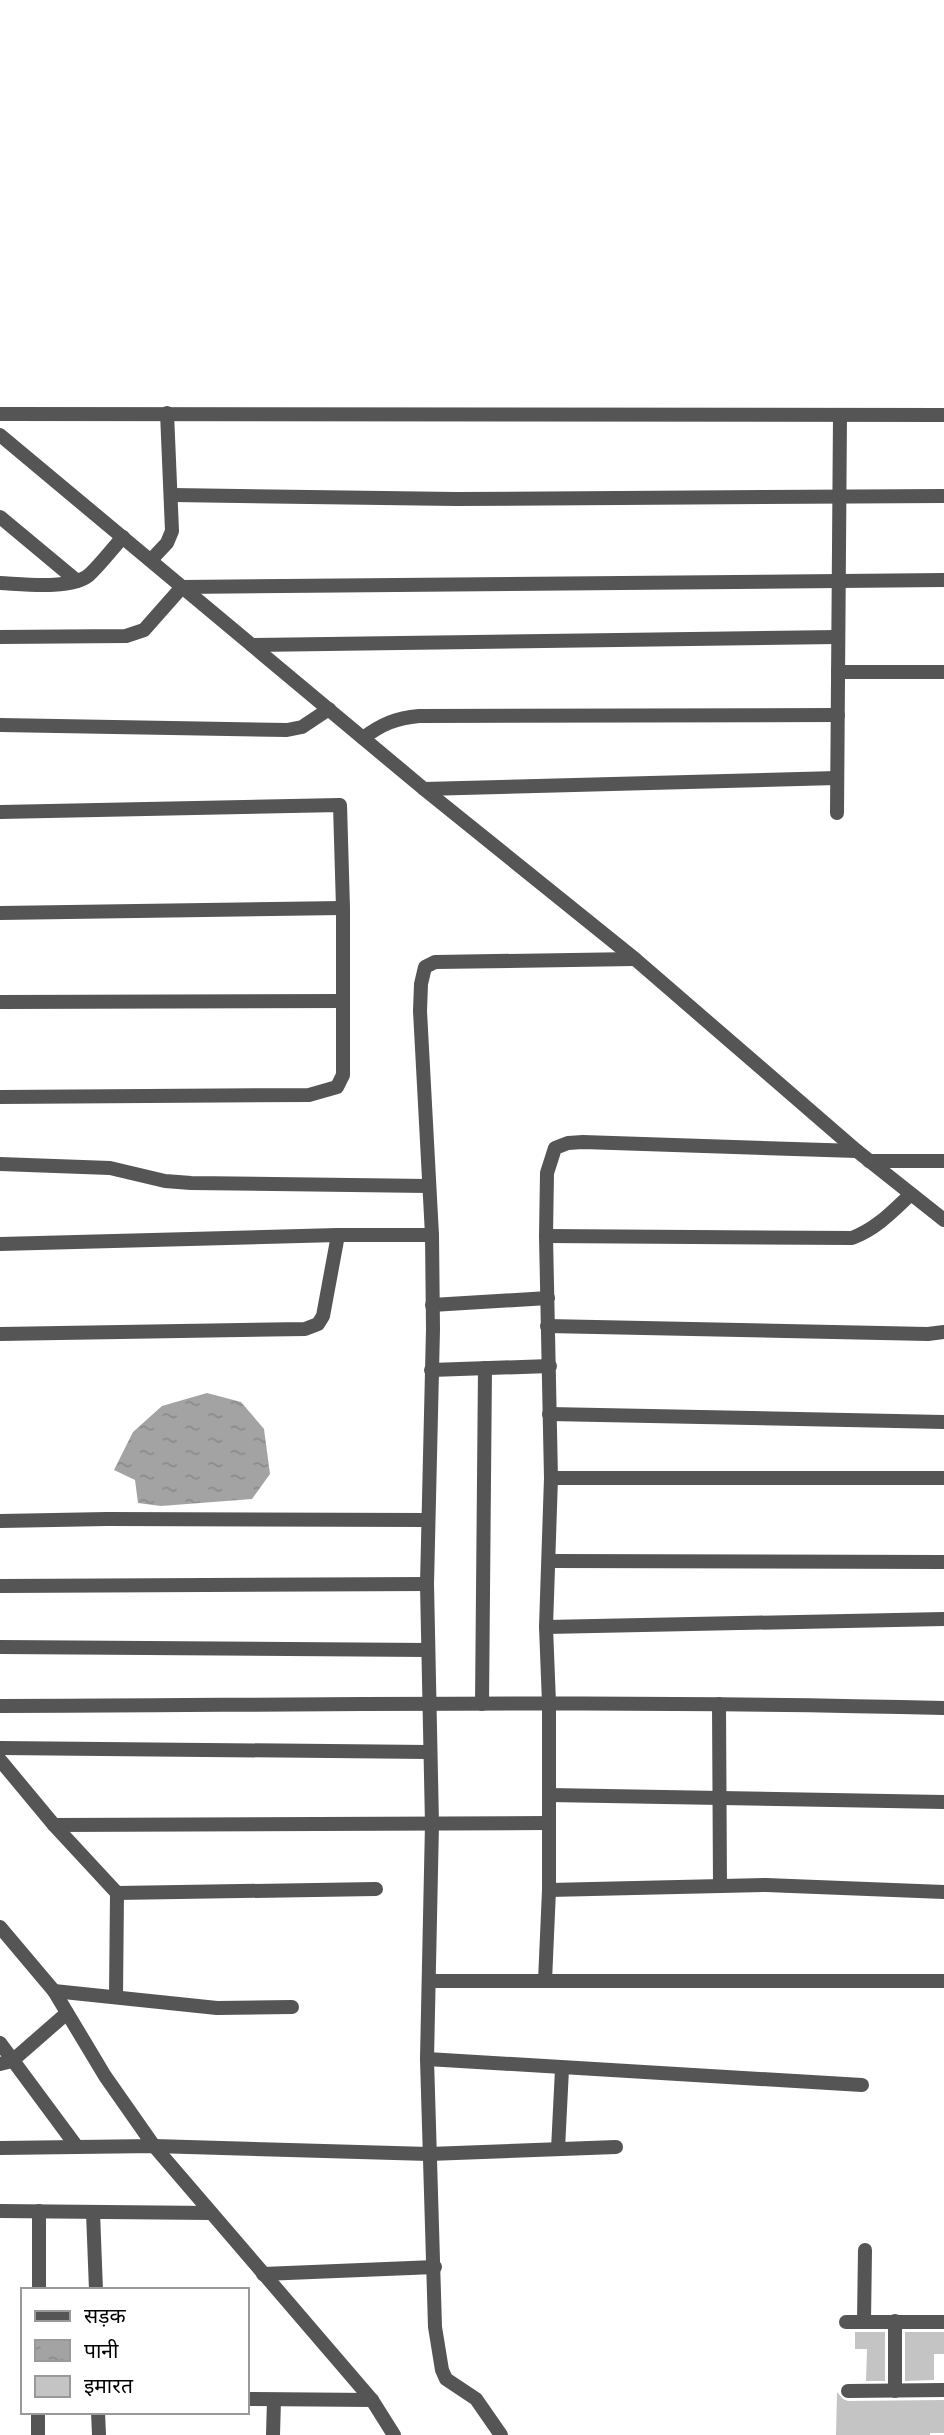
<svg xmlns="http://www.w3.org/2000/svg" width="944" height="2435" font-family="Karla,'Noto Sans Devanagari',sans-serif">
	<defs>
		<pattern id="water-ripples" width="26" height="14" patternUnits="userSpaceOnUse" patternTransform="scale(1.75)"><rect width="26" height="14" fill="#a3a3a3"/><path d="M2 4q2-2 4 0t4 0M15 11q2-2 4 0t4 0" fill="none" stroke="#8b8b8b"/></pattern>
	</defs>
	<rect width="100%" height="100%" fill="#fff"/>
	<polygon fill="url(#water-ripples)" points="207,1393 241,1402 264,1429 270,1474 252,1499 161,1506 138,1503 135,1480 114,1470 133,1432 162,1406"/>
	<g fill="#c4c4c4">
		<polygon points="855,2332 885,2332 885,2381 866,2381 867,2349 855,2349"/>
		<polygon points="905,2332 944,2332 944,2354 934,2354 934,2380 905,2381"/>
		<polygon points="837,2392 843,2399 848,2401 944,2400 944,2433 930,2433 930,2435 836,2435"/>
	</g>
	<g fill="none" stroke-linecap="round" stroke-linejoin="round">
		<g stroke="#555" stroke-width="14">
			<polyline points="0,414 944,415"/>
			<polyline points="0,435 424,789 635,959 857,1151 944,1220"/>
			<polyline points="172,495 456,499 944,496"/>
			<polyline points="0,517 77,581"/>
			<polyline points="151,560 167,543 172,531 167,413"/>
			<path d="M0,583C23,584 71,590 89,575C101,564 112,549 123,537"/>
			<polyline points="0,637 126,636 144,630 182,587 944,580"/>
			<polyline points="252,645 838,637"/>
			<polyline points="838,672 944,672"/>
			<polyline points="0,725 287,730 302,727 329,709"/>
			<path d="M363,738C382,724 396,718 419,716L838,715"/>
			<polyline points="424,789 837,778"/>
			<polyline points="0,812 340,805 343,908 343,1075 337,1087 309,1095 0,1097"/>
			<polyline points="837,813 840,416"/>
			<polyline points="0,913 343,908"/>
			<polyline points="0,1002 343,1001"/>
			<polyline points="869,1161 944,1161"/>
			<polyline points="0,1164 110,1168 165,1181 191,1183 428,1186"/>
			<path d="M546,1236L852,1238C876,1229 892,1212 910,1195"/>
			<polyline points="0,1244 338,1235 432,1235"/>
			<polyline points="432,1305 548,1298"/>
			<polyline points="547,1326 928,1334 944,1332"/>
			<polyline points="0,1334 305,1329 318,1324 323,1316 338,1235"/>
			<polyline points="431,1370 550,1366"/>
			<polyline points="549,1414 944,1422"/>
			<polyline points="551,1478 944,1478"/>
			<polyline points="0,1521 107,1519 427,1520"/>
			<polyline points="550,1561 944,1562"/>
			<polyline points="0,1586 427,1584"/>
			<polyline points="546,1627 944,1619"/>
			<polyline points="0,1647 428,1650"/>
			<polyline points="482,1704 485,1368"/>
			<polyline points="719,1704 720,1886"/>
			<path d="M0,1706C315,1705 629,1700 944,1708"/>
			<polyline points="0,1748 429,1752"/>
			<polyline points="0,1760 54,1825 117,1893 116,1996"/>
			<polyline points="549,1795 944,1802"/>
			<polyline points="54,1825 548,1823"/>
			<polyline points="549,1890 766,1885 944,1892"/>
			<polyline points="117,1893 376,1889"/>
			<polyline points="0,1927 54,1991 105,2076 154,2146 372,2400 394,2435"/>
			<polyline points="430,1981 944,1981"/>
			<polyline points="545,1981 549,1890 549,1703 546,1627 551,1478 546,1236 547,1173 555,1148 568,1143 583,1142 857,1151"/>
			<polyline points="54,1991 217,2008 292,2007"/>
			<polyline points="0,2043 77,2147 154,2146 429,2154 616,2147"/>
			<polyline points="427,2059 862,2085"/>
			<polyline points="0,2064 12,2061 67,2013"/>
			<polyline points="0,2148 77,2147"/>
			<polyline points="558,2149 562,2069"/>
			<polyline points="0,2211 211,2213"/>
			<polyline points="93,2212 96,2290"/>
			<polyline points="263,2274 435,2267"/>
			<polyline points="39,2290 39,2211"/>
			<polyline points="864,2321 865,2250"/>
			<polyline points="895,2321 895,2391"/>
			<polyline points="846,2322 944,2322"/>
			<polyline points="848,2391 944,2390"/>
			<polyline points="247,2399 372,2400"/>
			<polyline points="98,2412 99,2435"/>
			<polyline points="38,2435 38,2412"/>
			<polyline points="273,2435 274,2400"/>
			<polyline points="501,2435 476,2399 446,2379 442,2370 435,2327 427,2059 432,1824 427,1584 433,1329 432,1235 420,1011 421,984 425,967 435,962 635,959"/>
		</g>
	</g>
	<rect x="21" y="2288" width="228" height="126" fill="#ffffff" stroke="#999999" stroke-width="2"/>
	<rect x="35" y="2311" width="35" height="10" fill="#555555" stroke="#999999" stroke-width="2"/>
	<text x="84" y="2323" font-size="21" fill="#000000">सड़क</text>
	<rect x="35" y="2340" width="35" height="21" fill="url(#water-ripples)" stroke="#999999" stroke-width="2"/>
	<text x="84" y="2358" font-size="21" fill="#000000">पानी</text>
	<rect x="35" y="2376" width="35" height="21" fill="#c4c4c4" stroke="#999999" stroke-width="2"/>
	<text x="84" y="2393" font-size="21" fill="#000000">इमारत</text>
</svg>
